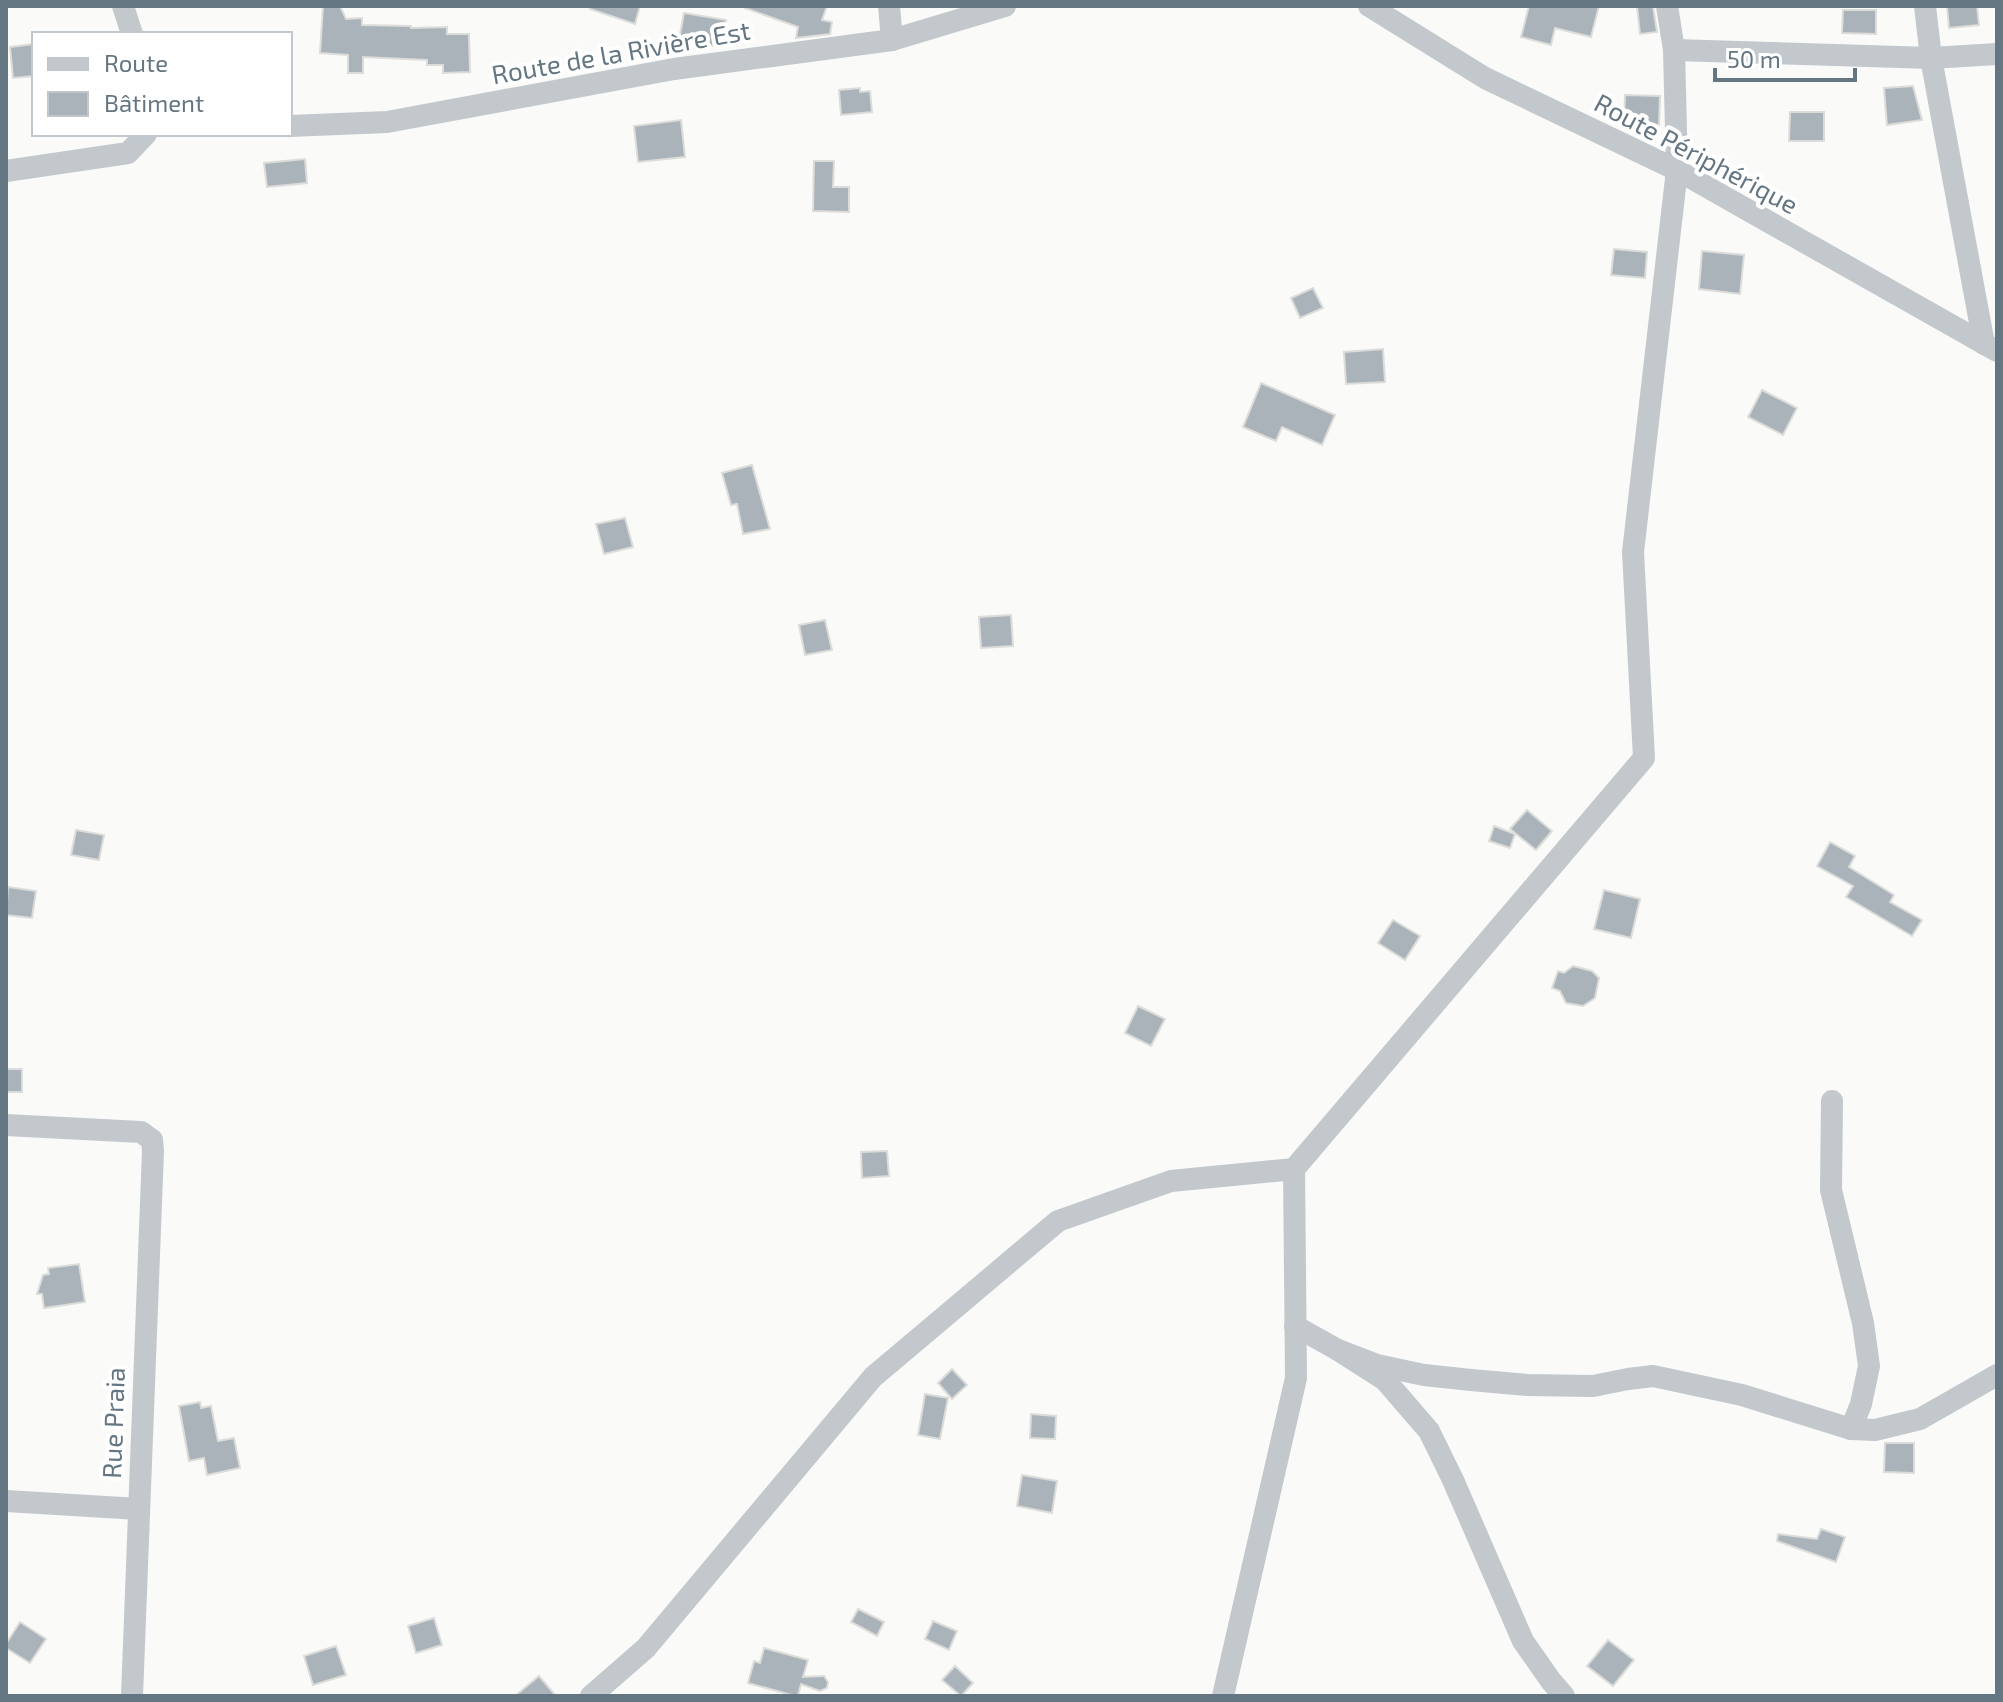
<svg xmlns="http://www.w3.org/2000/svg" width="2003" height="1702" font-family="'Exo 2',sans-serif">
	<rect width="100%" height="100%" fill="#fafaf8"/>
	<g fill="#aab3b9" stroke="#dcdcda" stroke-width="2">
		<polygon points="323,6 340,6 346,19 362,18 362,25 411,26 411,28 447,27 447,34 469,34 470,72 443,73 443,65 427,65 427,60 363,57 363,73 348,73 348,55 320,53"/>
		<polygon points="590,6 640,6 635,24 590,9"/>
		<polygon points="745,6 827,6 822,20 832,22 830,34 796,38 798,27 745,8"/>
		<polygon points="1529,6 1599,6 1591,37 1555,28 1551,45 1521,37"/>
		<polygon points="1637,6 1653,6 1657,32 1640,34"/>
		<polygon points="1947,6 1977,6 1979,25 1949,28"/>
		<polygon points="1843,10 1876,10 1876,34 1842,33"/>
		<polygon points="684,13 726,20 722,47 679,40"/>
		<polygon points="34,44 34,76 13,78 10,47"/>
		<polygon points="1913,86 1922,120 1887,125 1884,88"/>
		<polygon points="860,88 860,92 870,91 872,112 841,115 839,90"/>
		<polygon points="1625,95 1660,96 1659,125 1624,124"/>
		<polygon points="1790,112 1824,112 1824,141 1789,141"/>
		<polygon points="681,120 685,157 638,162 634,126"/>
		<polygon points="305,159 307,183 267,187 264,163"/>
		<polygon points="814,161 834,161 833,187 849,187 849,212 813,211"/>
		<polygon points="1614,249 1647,252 1645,278 1611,275"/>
		<polygon points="1702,251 1744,255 1740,294 1699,289"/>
		<polygon points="1313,288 1323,308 1300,318 1291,298"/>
		<polygon points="1383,349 1385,382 1346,384 1344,352"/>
		<polygon points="1261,383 1335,415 1322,445 1282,427 1276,441 1243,427"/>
		<polygon points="1762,390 1797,408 1783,435 1748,417"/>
		<polygon points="752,465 770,529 743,534 737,504 731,505 722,473"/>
		<polygon points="625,518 633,547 604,554 596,524"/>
		<polygon points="1011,615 1013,646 981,648 979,617"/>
		<polygon points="825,620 832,650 805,655 799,625"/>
		<polygon points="1527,810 1552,831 1536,850 1510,829"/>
		<polygon points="1494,826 1515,834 1510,848 1489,841"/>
		<polygon points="76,830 104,835 99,860 71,855"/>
		<polygon points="1830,842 1855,856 1849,867 1894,895 1890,902 1922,920 1912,936 1846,897 1853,886 1817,866"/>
		<polygon points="8,887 36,891 32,918 6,915"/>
		<polygon points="1604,890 1640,899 1631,938 1594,929"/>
		<polygon points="1393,920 1420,936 1405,960 1378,943"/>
		<polygon points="1573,966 1592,971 1599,978 1595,998 1583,1006 1566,1003 1560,991 1552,988 1558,971 1564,973"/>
		<polygon points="1138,1006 1165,1019 1151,1046 1125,1033"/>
		<rect x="6" y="1069" width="16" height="23"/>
		<polygon points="887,1151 889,1176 862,1178 861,1152"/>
		<polygon points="79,1264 85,1302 44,1308 42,1294 37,1294 43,1275 49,1274 48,1268"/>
		<polygon points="952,1369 967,1385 952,1399 938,1383"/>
		<polygon points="925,1394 948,1398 940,1439 918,1435"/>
		<polygon points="200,1402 201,1408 211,1406 218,1441 234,1438 240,1468 207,1475 204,1458 189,1461 179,1406"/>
		<polygon points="1031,1414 1056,1416 1055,1439 1030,1438"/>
		<polygon points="1885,1443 1914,1443 1914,1473 1884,1472"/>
		<polygon points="1022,1475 1057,1481 1052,1513 1017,1506"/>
		<polygon points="1821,1529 1845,1537 1836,1562 1777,1541 1778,1534 1817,1539"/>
		<polygon points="858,1609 884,1622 877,1636 851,1622"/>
		<polygon points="434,1618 442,1645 416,1653 408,1626"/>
		<polygon points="933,1621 957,1631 949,1650 925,1639"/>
		<polygon points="20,1622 46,1639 30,1663 6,1648 6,1644"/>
		<polygon points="1608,1640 1634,1660 1613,1686 1587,1666"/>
		<polygon points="336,1646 346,1675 313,1685 304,1656"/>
		<polygon points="764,1648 808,1660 803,1677 824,1676 828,1682 827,1688 820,1691 801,1684 798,1696 795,1696 748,1683 754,1661 760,1663"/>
		<polygon points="955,1666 973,1683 961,1696 942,1680"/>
		<polygon points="539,1676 556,1696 515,1696"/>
	</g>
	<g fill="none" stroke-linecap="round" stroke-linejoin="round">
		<g stroke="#c3c8cc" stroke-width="22">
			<polyline points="123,6 132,34"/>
			<polyline points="889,6 892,40"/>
			<polyline points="1369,6 1485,78 1677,170 1997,351"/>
			<polyline points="1925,6 1931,58 1984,344"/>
			<polyline points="1674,50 1931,58 1997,54"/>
			<polyline points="290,126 387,122 674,69 892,40 1005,6"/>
			<polyline points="6,171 128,153 146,134"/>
			<polyline points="1832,1101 1831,1190 1863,1323 1869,1366 1861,1404 1851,1429"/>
			<polyline points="6,1125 141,1132 152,1140 153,1151 132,1696"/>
			<polyline points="1295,1326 1338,1350 1385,1380 1429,1431 1453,1480 1523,1641 1551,1681 1564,1696"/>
			<polyline points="1338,1350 1377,1365 1424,1375 1471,1380 1527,1385 1593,1386 1628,1379 1653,1376 1742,1395 1851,1429 1875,1430 1920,1419 1997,1375"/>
			<polyline points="6,1501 139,1509"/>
			<polyline points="591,1696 646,1648 873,1377 1058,1221 1171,1181 1294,1169"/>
			<polyline points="1223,1696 1296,1378 1294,1169 1644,758 1633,552 1677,170 1674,50 1667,6"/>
		</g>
	</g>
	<g text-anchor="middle" stroke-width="8" stroke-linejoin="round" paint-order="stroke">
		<g font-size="26" fill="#657683" stroke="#fff">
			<text transform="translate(621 53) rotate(-10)" y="9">Route de la Rivière Est</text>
			<text transform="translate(1696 154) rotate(28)" y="9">Route Périphérique</text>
			<text transform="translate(114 1423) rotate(-88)" y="9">Rue Praia</text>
		</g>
	</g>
	<rect width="2003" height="1702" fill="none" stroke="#657683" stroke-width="16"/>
	<rect x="32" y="32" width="260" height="104" fill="#ffffff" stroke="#c1c8cd" stroke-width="2"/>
	<rect x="48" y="58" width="40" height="12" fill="#c3c8cc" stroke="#c1c8cd" stroke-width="2"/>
	<text x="104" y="72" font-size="24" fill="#657683">Route</text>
	<rect x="48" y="92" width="40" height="24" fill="#aab3b9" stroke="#c1c8cd" stroke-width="2"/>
	<text x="104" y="112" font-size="24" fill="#657683">Bâtiment</text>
	<path d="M1715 68v12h140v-12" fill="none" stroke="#657683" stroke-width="4"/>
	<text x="1727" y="68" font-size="24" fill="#657683" stroke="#ffffff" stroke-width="6" paint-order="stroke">50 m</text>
</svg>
